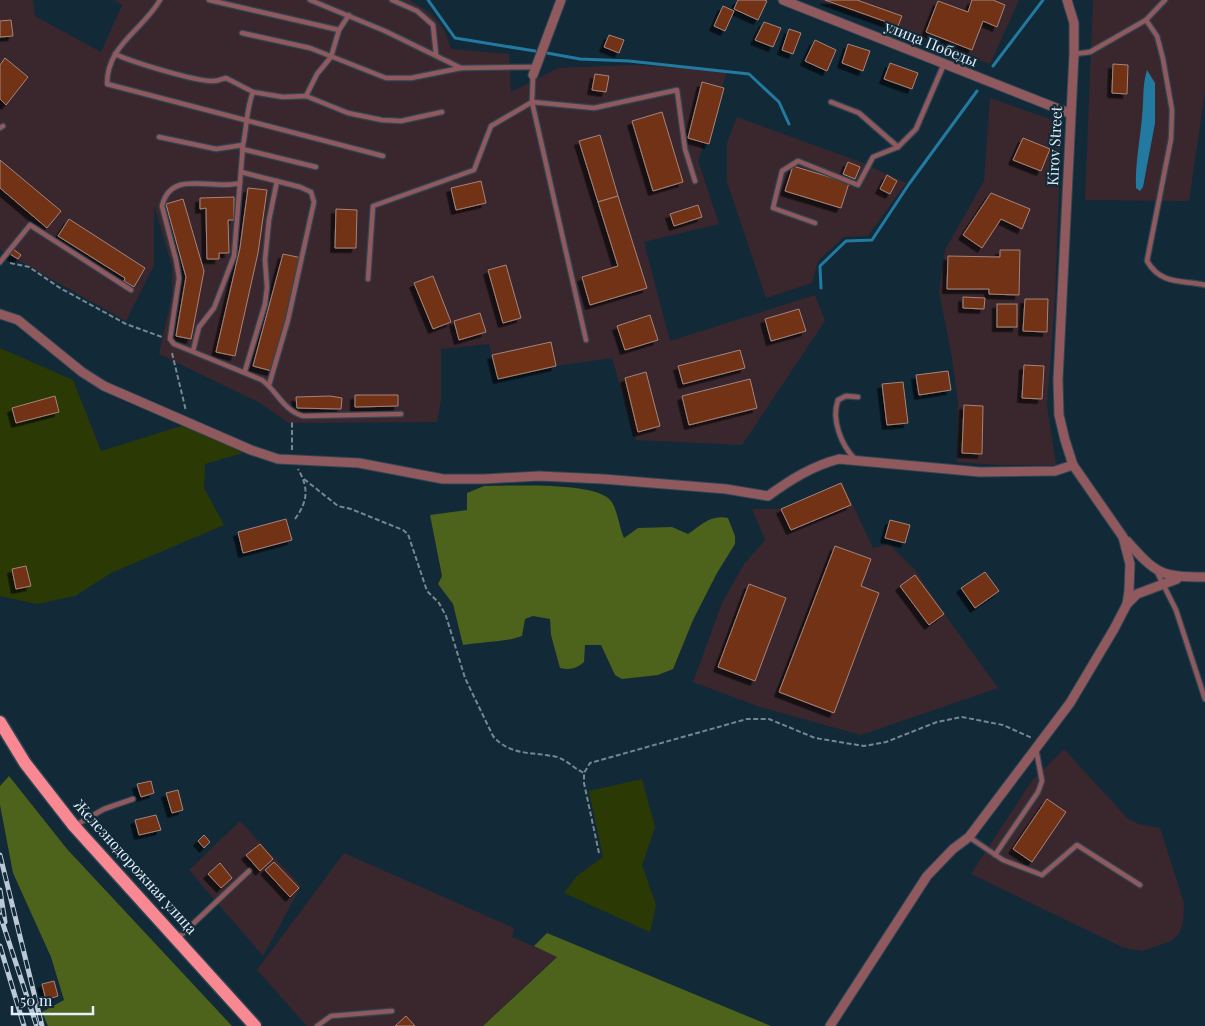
<svg xmlns="http://www.w3.org/2000/svg" width="1205" height="1026" font-family="'Playfair Display',serif">
	<defs>
		<filter id="shadow"><feDropShadow dx="-4.5" dy="4.5" stdDeviation="0" flood-color="#0009"/></filter>
	</defs>
	<rect width="100%" height="100%" fill="#122938"/>
	<g fill="#3a272d">
		<polygon points="0,0 33,0 35,16 101,52 122,5 114,0 410,0 427,11 438,21 445,32 451,49 509,54 511,92 558,68 633,65 727,71 698,161 719,224 644,242 670,341 815,295 825,321 742,445 636,440 612,358 556,366 498,379 489,344 441,349 441,400 437,422 289,423 260,403 159,354 172,295 172,267 154,205 154,265 126,321 0,250"/>
		<polygon points="818,0 1019,0 990,64"/>
		<polygon points="1093,0 1205,0 1205,92 1189,201 1085,200"/>
		<polygon points="990,98 1061,123 1055,300 1047,406 1056,465 999,465 957,462 958,402 952,358 939,291 945,250 984,181"/>
		<polygon points="737,117 863,163 906,183 868,236 844,237 818,261 812,283 766,298 727,182 727,143"/>
		<polygon points="842,482 873,548 889,544 915,570 951,623 998,688 861,735 760,707 693,682 722,603 744,564 765,540 752,509 780,509"/>
		<polygon points="1064,749 1128,819 1139,824 1160,828 1184,903 1183,923 1179,934 1171,941 1143,951 1124,948 971,874 1031,782"/>
		<polygon points="240,821 301,886 263,956 189,870"/>
		<polygon points="344,853 514,928 512,937 557,956 483,1026 307,1026 257,970"/>
	</g>
	<g fill="#2b3a05">
		<polygon points="0,348 73,380 101,451 188,424 243,453 205,464 204,488 224,525 111,573 75,596 37,604 0,596"/>
		<polygon points="642,779 655,827 642,865 656,905 650,932 564,893 577,876 603,857 589,791"/>
	</g>
	<g fill="#4d621b">
		<path d="M484,486C509,486 597,481 611,501C618,511 619,527 624,538L638,528L672,527L688,534C701,525 711,514 728,518L735,536V544L717,573L693,620L673,669L658,675L622,679L615,675L601,645H585L584,662C576,669 570,670 560,668L551,635L550,619L533,616L525,619L522,636C507,642 480,642 463,645L453,604L438,584L442,576L430,515L467,510V493Z"/>
		<polygon points="9,776 67,849 232,1026 48,1026 42,1012 64,1000 51,957 13,873 0,805 0,786"/>
		<polygon points="547,933 771,1026 483,1026 557,957 534,946"/>
	</g>
	<path fill="#237aa1" d="M1147,70L1155,83V123L1143,187L1140,191L1136,188C1135,164 1140,141 1142,117C1144,101 1142,86 1147,70Z"/>
	<g fill="none" stroke-linecap="round" stroke-linejoin="round">
		<g stroke="#237aa1" stroke-width="3">
			<polyline points="428,0 455,38 535,51"/>
			<polyline points="547,53 580,59 629,61 749,74 779,102 789,124"/>
			<polyline points="993,66 1043,0"/>
			<polyline points="821,288 820,266 846,241 872,240 909,184 977,91"/>
		</g>
	</g>
	<g fill="#713018" stroke="#a4857b" filter="url(#shadow)">
		<polygon points="738,0 764,0 767,1 758,20 734,9"/>
		<polygon points="825,0 857,0 902,16 898,26"/>
		<polygon points="972,0 993,0 1005,5 997,27 983,21 972,50 926,32 938,1 968,12"/>
		<polygon points="723,6 734,11 725,31 714,26"/>
		<polygon points="11,20 13,36 0,37 0,21"/>
		<polygon points="764,22 781,28 773,47 755,40"/>
		<polygon points="789,29 801,33 793,54 782,50"/>
		<polygon points="609,35 624,40 619,53 604,47"/>
		<polygon points="815,40 836,50 827,71 805,61"/>
		<polygon points="848,44 870,51 863,71 842,63"/>
		<polygon points="5,58 28,77 6,105 0,99 0,65"/>
		<polygon points="890,63 918,73 912,89 884,79"/>
		<polygon points="1113,64 1128,65 1127,94 1112,93"/>
		<polygon points="595,74 609,76 606,92 592,90"/>
		<polygon points="702,82 724,88 709,144 688,138"/>
		<polygon points="662,112 683,182 653,191 632,121"/>
		<polygon points="600,135 618,196 598,202 579,141"/>
		<polygon points="1023,138 1050,149 1041,171 1013,160"/>
		<polygon points="0,160 61,211 47,228 0,188"/>
		<polygon points="848,162 860,167 855,179 843,174"/>
		<polygon points="793,166 849,183 841,208 785,191"/>
		<polygon points="887,175 897,181 890,194 880,189"/>
		<polygon points="481,181 486,203 456,210 451,188"/>
		<polygon points="248,188 267,190 258,253 235,356 216,352 240,248"/>
		<polygon points="991,193 1030,209 1022,229 1001,219 982,248 963,235"/>
		<polygon points="618,196 647,288 590,305 582,277 618,266 598,202"/>
		<polygon points="234,197 234,220 228,220 229,253 219,253 219,259 207,259 206,208 200,209 200,198"/>
		<polygon points="183,199 204,271 191,339 176,336 186,277 166,204"/>
		<polygon points="698,205 702,217 674,226 670,214"/>
		<polygon points="336,209 357,210 356,248 335,248"/>
		<polygon points="69,219 145,268 134,287 124,281 125,278 58,236"/>
		<polygon points="13,249 21,255 18,259 10,254"/>
		<polygon points="1000,250 1020,250 1019,295 989,294 989,289 947,289 948,256 1000,257"/>
		<polygon points="283,254 302,258 272,371 253,366"/>
		<polygon points="506,265 521,318 503,323 488,270"/>
		<polygon points="433,276 451,322 433,329 414,283"/>
		<polygon points="963,297 985,298 984,309 963,308"/>
		<polygon points="1025,299 1048,299 1047,332 1023,331"/>
		<rect x="997" y="304" width="20" height="23"/>
		<polygon points="799,309 806,331 771,341 765,319"/>
		<polygon points="480,313 486,332 459,340 454,321"/>
		<polygon points="650,315 658,340 625,350 617,326"/>
		<polygon points="551,342 556,366 498,379 492,355"/>
		<polygon points="740,350 745,368 683,384 678,366"/>
		<polygon points="1024,365 1044,366 1042,399 1022,398"/>
		<polygon points="948,371 951,390 919,395 916,375"/>
		<polygon points="646,372 660,426 638,432 625,378"/>
		<polygon points="750,379 757,408 689,425 682,396"/>
		<polygon points="903,382 908,423 887,425 882,384"/>
		<polygon points="355,395 398,395 398,406 355,407"/>
		<polygon points="55,396 59,412 16,423 12,408"/>
		<polygon points="330,396 342,398 341,409 297,408 296,397"/>
		<polygon points="964,405 983,406 982,454 962,453"/>
		<polygon points="841,483 851,505 791,530 781,509"/>
		<polygon points="286,519 292,540 243,553 238,532"/>
		<polygon points="890,520 910,525 905,543 885,538"/>
		<polygon points="835,546 871,559 861,586 879,593 834,713 779,692"/>
		<polygon points="26,566 31,586 16,589 12,569"/>
		<polygon points="985,572 999,591 975,608 961,588"/>
		<polygon points="915,575 944,614 929,625 900,586"/>
		<polygon points="749,584 786,598 755,681 718,667"/>
		<polygon points="151,781 154,793 141,797 137,784"/>
		<polygon points="178,790 183,810 172,813 166,793"/>
		<polygon points="1047,799 1066,812 1032,862 1013,849"/>
		<polygon points="156,815 161,830 139,835 135,820"/>
		<polygon points="204,835 210,842 204,848 198,841"/>
		<polygon points="260,844 273,859 260,871 246,855"/>
		<polygon points="274,862 299,888 290,897 265,870"/>
		<polygon points="220,863 232,878 221,888 208,874"/>
		<polygon points="54,981 58,996 46,1000 42,984"/>
		<polygon points="406,1016 415,1026 395,1026"/>
	</g>
	<g fill="none" stroke-linecap="round" stroke-linejoin="round">
		<g stroke="#2f4553" stroke-width="7">
			<g id="lane">
				<path d="M160,0C143,30 107,45 107,84L383,156"/>
				<polyline points="209,0 339,30"/>
				<polyline points="310,0 385,31 461,68"/>
				<polyline points="392,0 417,11 433,25 436,54"/>
				<path d="M1165,0L1146,20L1157,36L1163,59L1172,110L1171,139L1147,261C1161,285 1181,280 1205,285"/>
				<polyline points="242,33 310,48 386,78 411,78 461,68 535,67"/>
				<path d="M115,54C132,62 197,82 214,81C218,81 222,79 226,78L253,92L283,97L306,96L348,113L382,120L401,121L442,112"/>
				<polyline points="1074,54 1090,52 1146,20"/>
				<polyline points="306,96 317,74 331,57 339,30 349,15"/>
				<polyline points="831,102 859,113 898,147"/>
				<polyline points="0,128 3,126"/>
				<polyline points="159,137 216,149 243,145"/>
				<polyline points="242,149 316,167"/>
				<polyline points="241,172 300,187 311,192 314,202 288,320 269,385"/>
				<path d="M240,183C213,191 171,168 162,206L176,260L179,278L170,339L174,344L262,380C277,391 284,411 303,416L401,414"/>
				<polyline points="815,223 773,208 782,171 798,161 858,185 873,157 898,147 916,129 944,64"/>
				<polyline points="0,262 30,225 131,290"/>
				<polyline points="368,279 373,206 474,170 491,126 532,102 533,75"/>
				<polyline points="586,340 532,102 594,108 677,90 685,149 695,181"/>
				<path d="M193,351L199,327L214,308L234,256L243,145C247,127 246,110 253,92"/>
				<polyline points="245,371 265,304 267,287 265,260 269,220 277,181"/>
				<path d="M855,459C841,445 831,419 838,400L846,396L858,397"/>
				<polyline points="1157,572 1176,610 1205,699"/>
				<polyline points="76,825 104,809 133,799"/>
				<polyline points="969,837 1003,860 1042,875 1077,845 1140,885"/>
				<polyline points="995,855 1038,792 1042,781 1036,749"/>
				<polyline points="178,938 249,871"/>
				<polyline points="317,1026 331,1016 392,1011"/>
			</g>
		</g>
		<g stroke="#2f4553" stroke-width="11">
			<g id="street">
				<polyline points="783,0 1069,113"/>
				<polyline points="533,75 561,0"/>
				<path d="M0,314L18,320L82,372L104,386L251,450L278,459L359,463L443,479H484L539,476L603,479L726,489L768,496C790,480 812,466 839,459L980,472L1055,471L1073,465"/>
				<path d="M1127,541C1156,574 1161,577 1205,577"/>
				<polyline points="1127,604 1137,594 1177,579"/>
				<polyline points="830,1026 927,876 953,849 969,837 1070,703 1114,629 1127,604 1129,591 1130,564 1123,537 1073,465 1065,440 1059,415 1058,380 1074,54 1074,23 1067,0"/>
			</g>
		</g>
		<g stroke="#2f4553" stroke-width="15">
			<polyline id="primary" points="0,722 25,763 74,826 255,1026"/>
		</g>
		<g stroke="#758794" stroke-width="2" stroke-dasharray="5 2.5" stroke-linecap="butt">
			<polyline points="10,263 29,267 60,288 126,324 162,337"/>
			<polyline points="172,353 186,411"/>
			<polyline points="292,450 292,420"/>
			<path d="M304,479L338,506L351,509L403,530L408,534L427,591L439,603L446,616L465,678L493,736C509,755 530,752 552,756C564,757 573,768 584,773"/>
			<path d="M295,519C308,501 309,488 298,469"/>
			<polyline points="599,853 584,783 584,773 590,763 747,719 769,719 815,738 864,746 886,742 937,722 962,717 1003,725 1032,738"/>
		</g>
		<use href="#lane" stroke="#8f595d" stroke-width="4.5"/>
		<use href="#street" stroke="#8f595d" stroke-width="9"/>
		<use href="#primary" stroke="#f88993" stroke-width="12"/>
		<g stroke="#bac9d5" stroke-width="5">
			<g id="rail">
				<polyline points="0,855 42,1026"/>
				<polyline points="0,890 5,922"/>
				<polyline points="0,915 36,1024"/>
				<polyline points="0,946 24,1026"/>
			</g>
		</g>
		<use href="#rail" stroke="#122938" stroke-width="3" stroke-dasharray="9" stroke-linecap="butt"/>
	</g>
	<g text-anchor="middle" stroke-width="4.5" stroke-linejoin="round" paint-order="stroke">
		<g font-size="15" fill="#e3f0fb" stroke="#122938">
			<text transform="translate(931 44) rotate(22)" y="5">улица Победы</text>
			<text transform="translate(1055 146) rotate(-87)" y="5">Kirov Street</text>
			<text transform="translate(135 867) rotate(48)" y="5">Железнодорожная улица</text>
		</g>
	</g>
	<path d="M12 1006v8h81v-8" fill="none" stroke="#e3f0fb" stroke-width="2.5"/>
	<text x="20" y="1006" font-size="15" fill="#e3f0fb" stroke="#122938" stroke-width="4" paint-order="stroke">50 m</text>
</svg>
